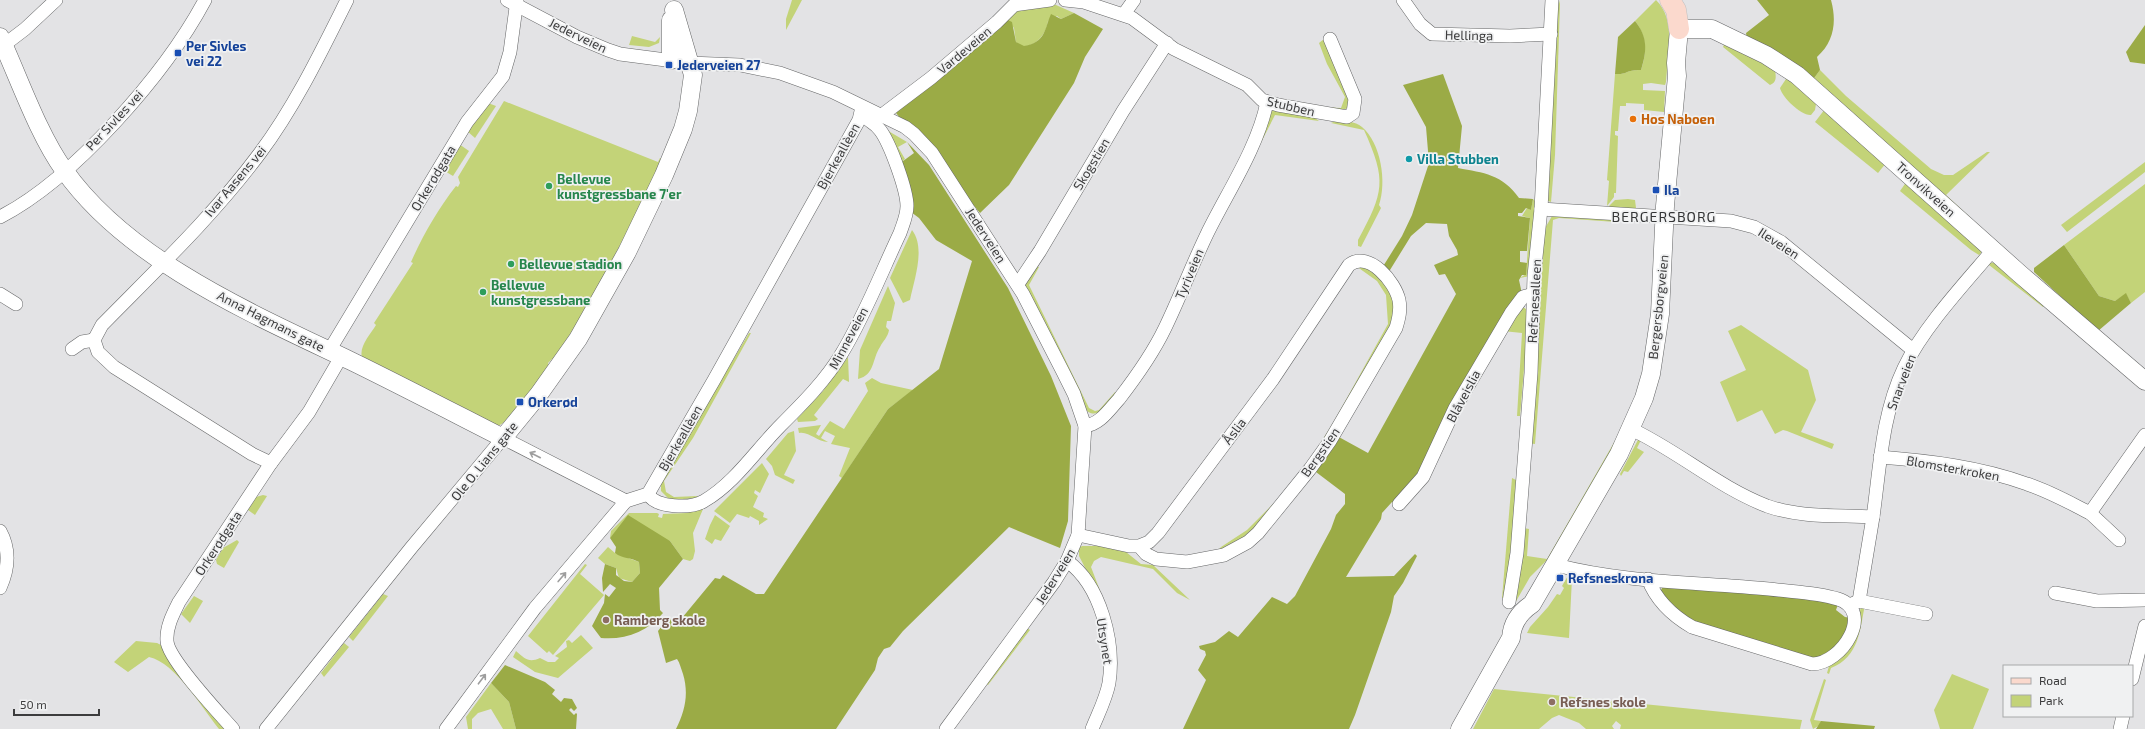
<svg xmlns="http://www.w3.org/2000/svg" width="2145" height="729" font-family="'Exo 2',sans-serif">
	<rect width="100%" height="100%" fill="#e3e3e5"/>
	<g fill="#c3d378">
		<polygon points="792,0 802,0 786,30 786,19"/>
		<polygon points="1557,0 1559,0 1560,4 1555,155 1551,202 1548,201"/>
		<path d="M1656,0C1677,21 1668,55 1666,82L1665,85L1651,83L1643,84V90L1665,91L1664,112L1644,110V104L1626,103V106H1620L1618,131H1615V135L1618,136L1616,193H1614V197L1607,206L1609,181L1607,180L1615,74C1627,75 1627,69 1641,70C1647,53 1647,36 1635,21Z"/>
		<path d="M1050,5H1056L1074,13L1061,19L1057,16L1048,21C1046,35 1035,48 1020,46L1016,42L1014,28L1007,19L1018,11Z"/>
		<polygon points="632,36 655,42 660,37 659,43 649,47 629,45"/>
		<path d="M1324,39L1351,98L1350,106C1338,116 1316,109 1301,105V102L1319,107L1341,108L1345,97L1327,64L1319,43Z"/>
		<path d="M1725,42L1775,70C1776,77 1777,82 1770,85L1723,47Z"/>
		<polygon points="1820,70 1846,96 1931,169 1944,175 1953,175 1987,152 1990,152 1946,195 2011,255 1812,81"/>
		<path d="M1786,79L1792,80L1816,104L1815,110L1811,115C1801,116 1782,97 1780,88Z"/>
		<path d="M504,101L658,162L660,158L663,160L618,249L590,302L554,360L552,359L548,363L549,367C537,382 512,423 495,427L363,360C357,348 370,335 376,325L374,323L413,263L411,262C423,235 438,209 456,186L458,187L460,183L458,177Z"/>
		<polygon points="488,103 496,106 475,138 467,131"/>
		<polygon points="1275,109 1311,115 1319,121 1275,115 1251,162 1270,112"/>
		<polygon points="1825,109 1886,163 1878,173 1815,122"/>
		<path d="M1336,121C1344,121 1355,121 1362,127C1381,143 1387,182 1379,205L1381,208L1361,247L1358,246V240C1384,192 1387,181 1364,130L1331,123Z"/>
		<polygon points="885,129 907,142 898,147 905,159 899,164"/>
		<polygon points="459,144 469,151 453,176 443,170"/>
		<polygon points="2145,162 2145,172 2067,232 2061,225"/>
		<polygon points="1907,181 1981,248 1981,253 1979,255 1971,250 1900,191"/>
		<polygon points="2145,184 2145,292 2131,303 2126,294 2115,301 2099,296 2064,245"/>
		<polygon points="1533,199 1536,202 1530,276 1520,278 1526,274 1530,218 1522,216 1527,208 1531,210"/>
		<polygon points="1628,199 1635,200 1636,208 1634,211 1609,209 1609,206 1615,200"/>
		<polygon points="1552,216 1617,220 1616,222 1559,218 1553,220 1535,444 1528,443 1544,230"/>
		<path d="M912,230C926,248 914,280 910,300L903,303L890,278Z"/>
		<polygon points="1998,262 2044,305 2043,307 1989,265 1990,263"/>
		<path d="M1037,266L1039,267L1029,285L1089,408L1095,411L1099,410L1115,392L1116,394C1109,403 1099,420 1087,411L1025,287V284Z"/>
		<polygon points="1356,266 1373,269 1396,297 1395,320 1331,434 1297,475 1311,458 1333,423 1388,324 1386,295 1377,281"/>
		<path d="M888,286L895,303L891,321H887L886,327L889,330C888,337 883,341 880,347C872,359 875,375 858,379L860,350Z"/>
		<polygon points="1520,305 1529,311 1520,416 1517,416 1522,333 1503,331"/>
		<polygon points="1741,325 1808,370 1816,400 1801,432 1834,444 1832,449 1787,431 1783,430 1775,434 1762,410 1737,422 1720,382 1746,370 1728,331"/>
		<polygon points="749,333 751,333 693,438 664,481 666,492 674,497 698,496 696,498 672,500 668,498 661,491 661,482"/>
		<polygon points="848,357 849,382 843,379 814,415 818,419 815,421 798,422 797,419 823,391"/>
		<path d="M872,378L881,383L913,390L888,409L842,478L839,476L850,448L831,444L835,436L825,431L821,438L828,442C817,442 809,431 799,433L798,428L821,425L816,434L819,436L830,421L844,429L868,391L865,383Z"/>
		<polygon points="794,431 796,451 784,475 795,480 793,484 775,475 772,466 766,459 788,433"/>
		<polygon points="1639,438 1641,440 1637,448 1644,452 1628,472 1624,471 1621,476 1620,474"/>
		<polygon points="1616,439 1617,443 1549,558 1530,577 1515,603 1524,528 1529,529 1527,556 1547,559"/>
		<polygon points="762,463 769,474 760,493 755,490 754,493 758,496 753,507 764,513 763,517 768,519 759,525 759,521 750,516 749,518 737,514 730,523 714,511"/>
		<polygon points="1512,478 1516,480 1512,565 1505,597 1502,598"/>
		<polygon points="263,495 267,496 255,515 248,510 256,497"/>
		<polygon points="1277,500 1246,539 1216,553 1221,547 1247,530"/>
		<polygon points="702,507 703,509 693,533 695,551 693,559 690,561 683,559 670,541 618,529 610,538 611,531 629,513 657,513 659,514 658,517 662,518 663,514 687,513"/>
		<polygon points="715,515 730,526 721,541 715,539 712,544 705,539 710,525"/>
		<polygon points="237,540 239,542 224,568 217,564 216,560 223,548"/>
		<polygon points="1082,546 1104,546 1126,552 1141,564 1153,565 1190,600 1177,593 1153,569 1101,557 1094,561 1091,567 1109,614 1079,556 1079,548"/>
		<polygon points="608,547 615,553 639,562 640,573 632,582 619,578 616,568 605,564 598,558"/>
		<polygon points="585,564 587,565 580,574 604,595 553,655 549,651 547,653 528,636"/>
		<polygon points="1569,574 1579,576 1579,578 1572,578 1569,638 1527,633 1530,627 1548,607 1557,594 1560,595 1564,588 1562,586"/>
		<polygon points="383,594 388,596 353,641 349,637"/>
		<polygon points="194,596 203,601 190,623 181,614"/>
		<path d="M1865,604C1860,630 1859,657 1831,668L1829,674L1827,673L1829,666L1853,637L1861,607Z"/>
		<polygon points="1027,628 1030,630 988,685 986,684"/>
		<path d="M581,635L593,648L558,678L535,672L513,657L516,651C525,659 529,663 540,658L548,662H555L559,658L555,656L567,647L566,641L569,640L572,643Z"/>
		<path d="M136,641L157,643L163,646L229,729H219C202,708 176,663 149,657L128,672L114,662Z"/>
		<polygon points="344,643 349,647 324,677 321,673"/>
		<polygon points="1952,674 1989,689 1973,729 1940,729 1934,710"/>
		<polygon points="1824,679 1826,680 1814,720 1821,721 1820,725 1813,729 1810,720"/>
		<polygon points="491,683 509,702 516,729 503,729 491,709 478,713 472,719 472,729 468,729 466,717"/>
		<polygon points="1494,689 1802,720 1800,729 1620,729 1621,725 1616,721 1612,726 1614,729 1586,729 1579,723 1559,715 1552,718 1539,729 1473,729"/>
	</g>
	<g fill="#9bab46">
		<path d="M1757,0H1831C1837,22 1834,42 1817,57L1820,70L1812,81L1747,39L1746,33L1769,15Z"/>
		<path d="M1074,13L1103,29L1085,57L1074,83L1009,185L980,213L896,113L1006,19L1012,22L1016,42L1024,46C1046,42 1044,30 1051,14L1061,19Z"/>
		<path d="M1635,21C1648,37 1647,51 1641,70C1627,69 1627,75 1615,74L1618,37Z"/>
		<polygon points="2145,25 2145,64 2130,62 2126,52"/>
		<path d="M1443,74L1462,126L1458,168C1484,173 1502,174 1519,198L1533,199L1531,210L1526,208L1522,213H1518V216L1530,218L1527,251H1520V262L1527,263L1526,275H1522L1519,280L1522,294L1428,460L1395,503L1392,502L1382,513L1381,519L1346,577L1394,576L1415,554L1417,556L1403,583L1394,596L1391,612L1355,715L1349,729H1183L1206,680L1198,670L1206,655L1205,651L1200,649L1199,646L1215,642L1229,631L1238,637L1272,597L1287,604L1295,596L1331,529L1336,515L1345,504V494L1312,469L1337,436L1368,453L1456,294L1445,274L1439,275L1434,265L1458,255L1457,250L1449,236L1447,224L1426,223L1411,236L1390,270L1384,271L1382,268L1402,236L1412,215L1429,163L1426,127L1403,85Z"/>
		<path d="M907,142L929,165L1008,288L1051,376L1071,426L1068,521L1060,548L1009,527L903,631L890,647L884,649L878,658L875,670L836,729H676C685,711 689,694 683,674C681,669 680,663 677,659L666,663L658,631L669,617L677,624L715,578L720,579L723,575L756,594H764L888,409L939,369L972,261L936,240L919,218L911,212L899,164L914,153Z"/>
		<polygon points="2064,245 2099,296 2115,301 2126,293 2131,303 2098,331 2034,272 2034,268"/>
		<path d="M628,515L670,541L683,559L659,588L660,610L663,613C647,632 626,640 601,638L592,626L604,603L605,594L609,597L616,588L610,584L603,592L602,578L605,564L616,568V575L624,581L632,582L640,573L639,562C630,557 623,559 615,553L616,547L610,538Z"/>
		<polygon points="1663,586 1779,594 1838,604 1836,610 1845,617 1851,618 1848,633 1822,660 1695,626 1660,592"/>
		<polygon points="505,665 545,682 555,690 552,694 561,702 564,698 572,699 577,708 574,711 571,708 569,710 574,715 576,713 577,714 576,729 516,729 509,702 491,683"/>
		<polygon points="1821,721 1875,726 1874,729 1816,729"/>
	</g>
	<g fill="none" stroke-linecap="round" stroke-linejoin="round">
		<g stroke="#656667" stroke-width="14">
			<g id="street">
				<polyline points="507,0 577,37 608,50 620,54 689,63 740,65 780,73 833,92 905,127 914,134 932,153 1023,294 1063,372 1074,394 1085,426 1078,535 1067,561 1054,582 946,729"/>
				<polyline points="1065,0 1084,2 1132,18 1174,49 1247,85 1262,100 1278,105 1347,117 1353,113 1355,99 1330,39"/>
				<polyline points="1403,0 1420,24 1432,34 1510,36 1551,34"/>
				<polyline points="1124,14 1134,0"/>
				<polyline points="4,45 25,29 56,0"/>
				<polyline points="882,115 931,78 997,22 1014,5 1050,0"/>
				<polyline points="1541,209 1731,221 1754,227 1781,242 1913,350"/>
				<path d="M0,217C74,179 166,73 205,0"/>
				<polyline points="1018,284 1040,251 1123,111 1167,43"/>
				<polyline points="0,294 16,304"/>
				<polyline points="72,349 82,342 94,340"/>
				<polyline points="329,351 467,122 503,76 510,52 517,0"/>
				<path d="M1085,426C1100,424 1109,410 1119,399C1136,377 1153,353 1165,328C1180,297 1192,265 1207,234C1227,193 1258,147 1267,102"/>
				<path d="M1631,429C1678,451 1718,487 1767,506C1801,518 1838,515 1873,517C1880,467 1882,414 1904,368C1923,328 1964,284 1993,250"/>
				<path d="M1880,457C1930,461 1980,467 2027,484C2049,491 2070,503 2090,513L2145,435"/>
				<path d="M271,463L252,454L114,367L98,352L94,340L102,325C156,270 214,215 260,153C295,106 321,52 347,0"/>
				<path d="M648,494C656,508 691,509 704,501C735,483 756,450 781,425C803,403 826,380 842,353C865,315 881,273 900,233C903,224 907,216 907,206C907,190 890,143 880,130C871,118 868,126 862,107"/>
				<polyline points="1399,504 1423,477 1455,408 1511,313 1523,297 1533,294"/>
				<polyline points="2090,513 2119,540"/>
				<path d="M0,531C10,549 9,568 0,588"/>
				<path d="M1078,535L1129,546H1139L1149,542L1158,533L1273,379L1349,265C1369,250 1395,282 1399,300C1401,310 1399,318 1396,328L1330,441L1310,469L1258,533L1248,542L1224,555L1187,562L1156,559L1146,554L1139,546"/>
				<path d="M1067,561C1101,585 1115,643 1109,683C1106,699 1098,714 1092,729"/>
				<path d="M1556,565C1625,583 1698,582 1769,589C1792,592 1816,592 1838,599C1875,611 1842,664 1812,664L1692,627C1673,616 1656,600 1648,579"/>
				<polyline points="2055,593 2097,601 2145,600"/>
				<polyline points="1859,601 1873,517"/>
				<polyline points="1509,602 1517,553 1531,373 1534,276 1541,209 1552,0"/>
				<polyline points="1852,604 1859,601 1926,614"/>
				<polyline points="2132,679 2145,626"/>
				<path d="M233,729C219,713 168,659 167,641C166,627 173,614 179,602L271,463L309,412L341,357"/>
				<polyline points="266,729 411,548 503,438 626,501"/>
				<polyline points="446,729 535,608 609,521 626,501 648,494 714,380 859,120 862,107"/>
				<polyline points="2120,729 2123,716"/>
			</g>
		</g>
		<g stroke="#656667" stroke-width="19">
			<g id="secondary">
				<path d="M0,37C19,78 38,134 64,170C128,261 253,314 351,361C402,386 452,412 503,438L539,394L578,339L627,252L664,175L683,129L688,111L693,75L674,10"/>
				<polyline points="671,60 671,20"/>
				<path d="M1460,729L1511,638C1512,623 1520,612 1532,604L1619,454L1644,398L1651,374L1660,314L1665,206L1677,76L1676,63L1679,29H1712L1766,55L1797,75L2020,274L2145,381"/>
			</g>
		</g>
		<g stroke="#c1c1c1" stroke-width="21">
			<polyline id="primary" points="1670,0 1676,10 1679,29"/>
		</g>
		<use href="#street" stroke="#fff" stroke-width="13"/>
		<use href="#secondary" stroke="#fff" stroke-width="18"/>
		<use href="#primary" stroke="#fbd9cd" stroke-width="20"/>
	</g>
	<defs><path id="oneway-shaft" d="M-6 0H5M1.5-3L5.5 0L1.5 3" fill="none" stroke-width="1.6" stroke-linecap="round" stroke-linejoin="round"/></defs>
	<g stroke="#9e9e9e">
		<use href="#oneway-shaft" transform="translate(535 455) rotate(-153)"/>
		<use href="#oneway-shaft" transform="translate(562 577) rotate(-50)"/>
		<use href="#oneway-shaft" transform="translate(482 679) rotate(-53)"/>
	</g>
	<g fill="#1a4fb4" stroke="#f0f1f2" stroke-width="1.5">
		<rect x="174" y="49" width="8" height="8" rx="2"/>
		<rect x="665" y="61" width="8" height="8" rx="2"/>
		<rect x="1652" y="186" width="8" height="8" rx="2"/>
		<rect x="516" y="398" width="8" height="8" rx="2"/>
		<rect x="1556" y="574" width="8" height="8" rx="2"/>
	</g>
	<circle fill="#e8710a" stroke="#f0f1f2" stroke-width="1.5" cx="1633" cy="119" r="4"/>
	<circle fill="#0f9aa8" stroke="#f0f1f2" stroke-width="1.5" cx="1409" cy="159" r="4"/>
	<g fill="#2e9e5b" stroke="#f0f1f2" stroke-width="1.5">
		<circle cx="549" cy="186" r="4"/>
		<circle cx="511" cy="264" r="4"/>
		<circle cx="483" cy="292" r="4"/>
	</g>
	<g fill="#8d6e63" stroke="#f0f1f2" stroke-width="1.5">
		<circle cx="606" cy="620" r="4"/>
		<circle cx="1552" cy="702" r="4"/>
	</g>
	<g text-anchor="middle" stroke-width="3.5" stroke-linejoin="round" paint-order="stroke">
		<g font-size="13" fill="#3c3c3d" stroke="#f0f1f2">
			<text transform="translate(578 35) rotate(26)" y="5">Jederveien</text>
			<text transform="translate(1469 35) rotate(1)" y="5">Hellinga</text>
			<text transform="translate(964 50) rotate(-40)" y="5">Vardeveien</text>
			<text transform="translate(1291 106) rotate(13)" y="5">Stubben</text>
			<text transform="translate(114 120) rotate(-47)" y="5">Per Sivles vei</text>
			<text transform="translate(838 156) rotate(-61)" y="5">Bjerkeallèen</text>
			<text transform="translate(1091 164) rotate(-59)" y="5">Skogstien</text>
			<text transform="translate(433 178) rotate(-59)" y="5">Orkerødgata</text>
			<text transform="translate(235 181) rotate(-50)" y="5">Ivar Aasens vei</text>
			<text transform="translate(1926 189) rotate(42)" y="5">Tronvikveien</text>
			<text transform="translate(986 235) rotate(57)" y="5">Jederveien</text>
			<text transform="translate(1779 243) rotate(33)" y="5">Ileveien</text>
			<text transform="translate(1189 274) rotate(-67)" y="5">Tyriveien</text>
			<text transform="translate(1534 301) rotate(-87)" y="5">Refsnesalleen</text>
			<text transform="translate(1658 307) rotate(-84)" y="5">Bergersborgveien</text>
			<text transform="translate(271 321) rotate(27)" y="5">Anna Hagmans gate</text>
			<text transform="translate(848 338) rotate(-62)" y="5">Minneveien</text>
			<text transform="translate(1901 382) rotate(-69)" y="5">Snarveien</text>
			<text transform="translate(1463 396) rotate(-62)" y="5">Blåveislia</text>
			<text transform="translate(1234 431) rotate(-53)" y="5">Åslia</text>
			<text transform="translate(680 438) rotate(-60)" y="5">Bjerkeallèen</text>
			<text transform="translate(1320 452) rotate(-55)" y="5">Bergstien</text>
			<text transform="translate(484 461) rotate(-51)" y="5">Ole O. Lians gate</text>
			<text transform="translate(1953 468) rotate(10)" y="5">Blomsterkroken</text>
			<text transform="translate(218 543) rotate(-57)" y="5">Orkerødgata</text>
			<text transform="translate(1055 576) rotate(-58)" y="5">Jederveien</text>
			<text transform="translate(1105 641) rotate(81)" y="5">Utsynet</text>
		</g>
		<g font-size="13" font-weight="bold" fill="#164399" stroke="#f0f1f2" text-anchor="start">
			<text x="186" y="51">Per Sivles<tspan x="186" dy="15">vei 22</tspan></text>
			<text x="677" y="70">Jederveien 27</text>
			<text x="1664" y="195">Ila</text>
			<text x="528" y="407">Orkerød</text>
			<text x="1568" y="583">Refsneskrona</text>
		</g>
		<g font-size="13" font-weight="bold" fill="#c56008" stroke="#f0f1f2" text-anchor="start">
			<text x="1641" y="124">Hos Naboen</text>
		</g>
		<g font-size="13" font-weight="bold" fill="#0d838f" stroke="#f0f1f2" text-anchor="start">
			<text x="1417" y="164">Villa Stubben</text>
		</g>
		<g font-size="13" font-weight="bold" fill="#27864d" stroke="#f0f1f2" text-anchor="start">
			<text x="557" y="184">Bellevue<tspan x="557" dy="15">kunstgressbane 7'er</tspan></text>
			<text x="519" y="269">Bellevue stadion</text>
			<text x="491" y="290">Bellevue<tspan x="491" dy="15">kunstgressbane</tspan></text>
		</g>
		<g font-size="13" font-weight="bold" fill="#785e54" stroke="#f0f1f2" text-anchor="start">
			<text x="614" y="625">Ramberg skole</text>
			<text x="1560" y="707">Refsnes skole</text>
		</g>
		<g font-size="14" letter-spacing="1" fill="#333435" stroke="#f0f1f2">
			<text x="1664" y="222">BERGERSBORG</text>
		</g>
	</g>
	<rect x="2003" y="665" width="130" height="52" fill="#f0f1f2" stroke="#a8a9aa"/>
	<rect x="2011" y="678" width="20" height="6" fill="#fbd9cd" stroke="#a8a9aa"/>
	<text x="2039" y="685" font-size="12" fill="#3c3c3d">Road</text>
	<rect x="2011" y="695" width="20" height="12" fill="#c3d378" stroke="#a8a9aa"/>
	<text x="2039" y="705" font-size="12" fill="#3c3c3d">Park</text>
	<path d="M14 709v6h85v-6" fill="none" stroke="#3c3c3d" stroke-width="2"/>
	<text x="20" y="709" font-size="12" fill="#3c3c3d" stroke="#f0f1f2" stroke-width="3" paint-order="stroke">50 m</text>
</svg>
